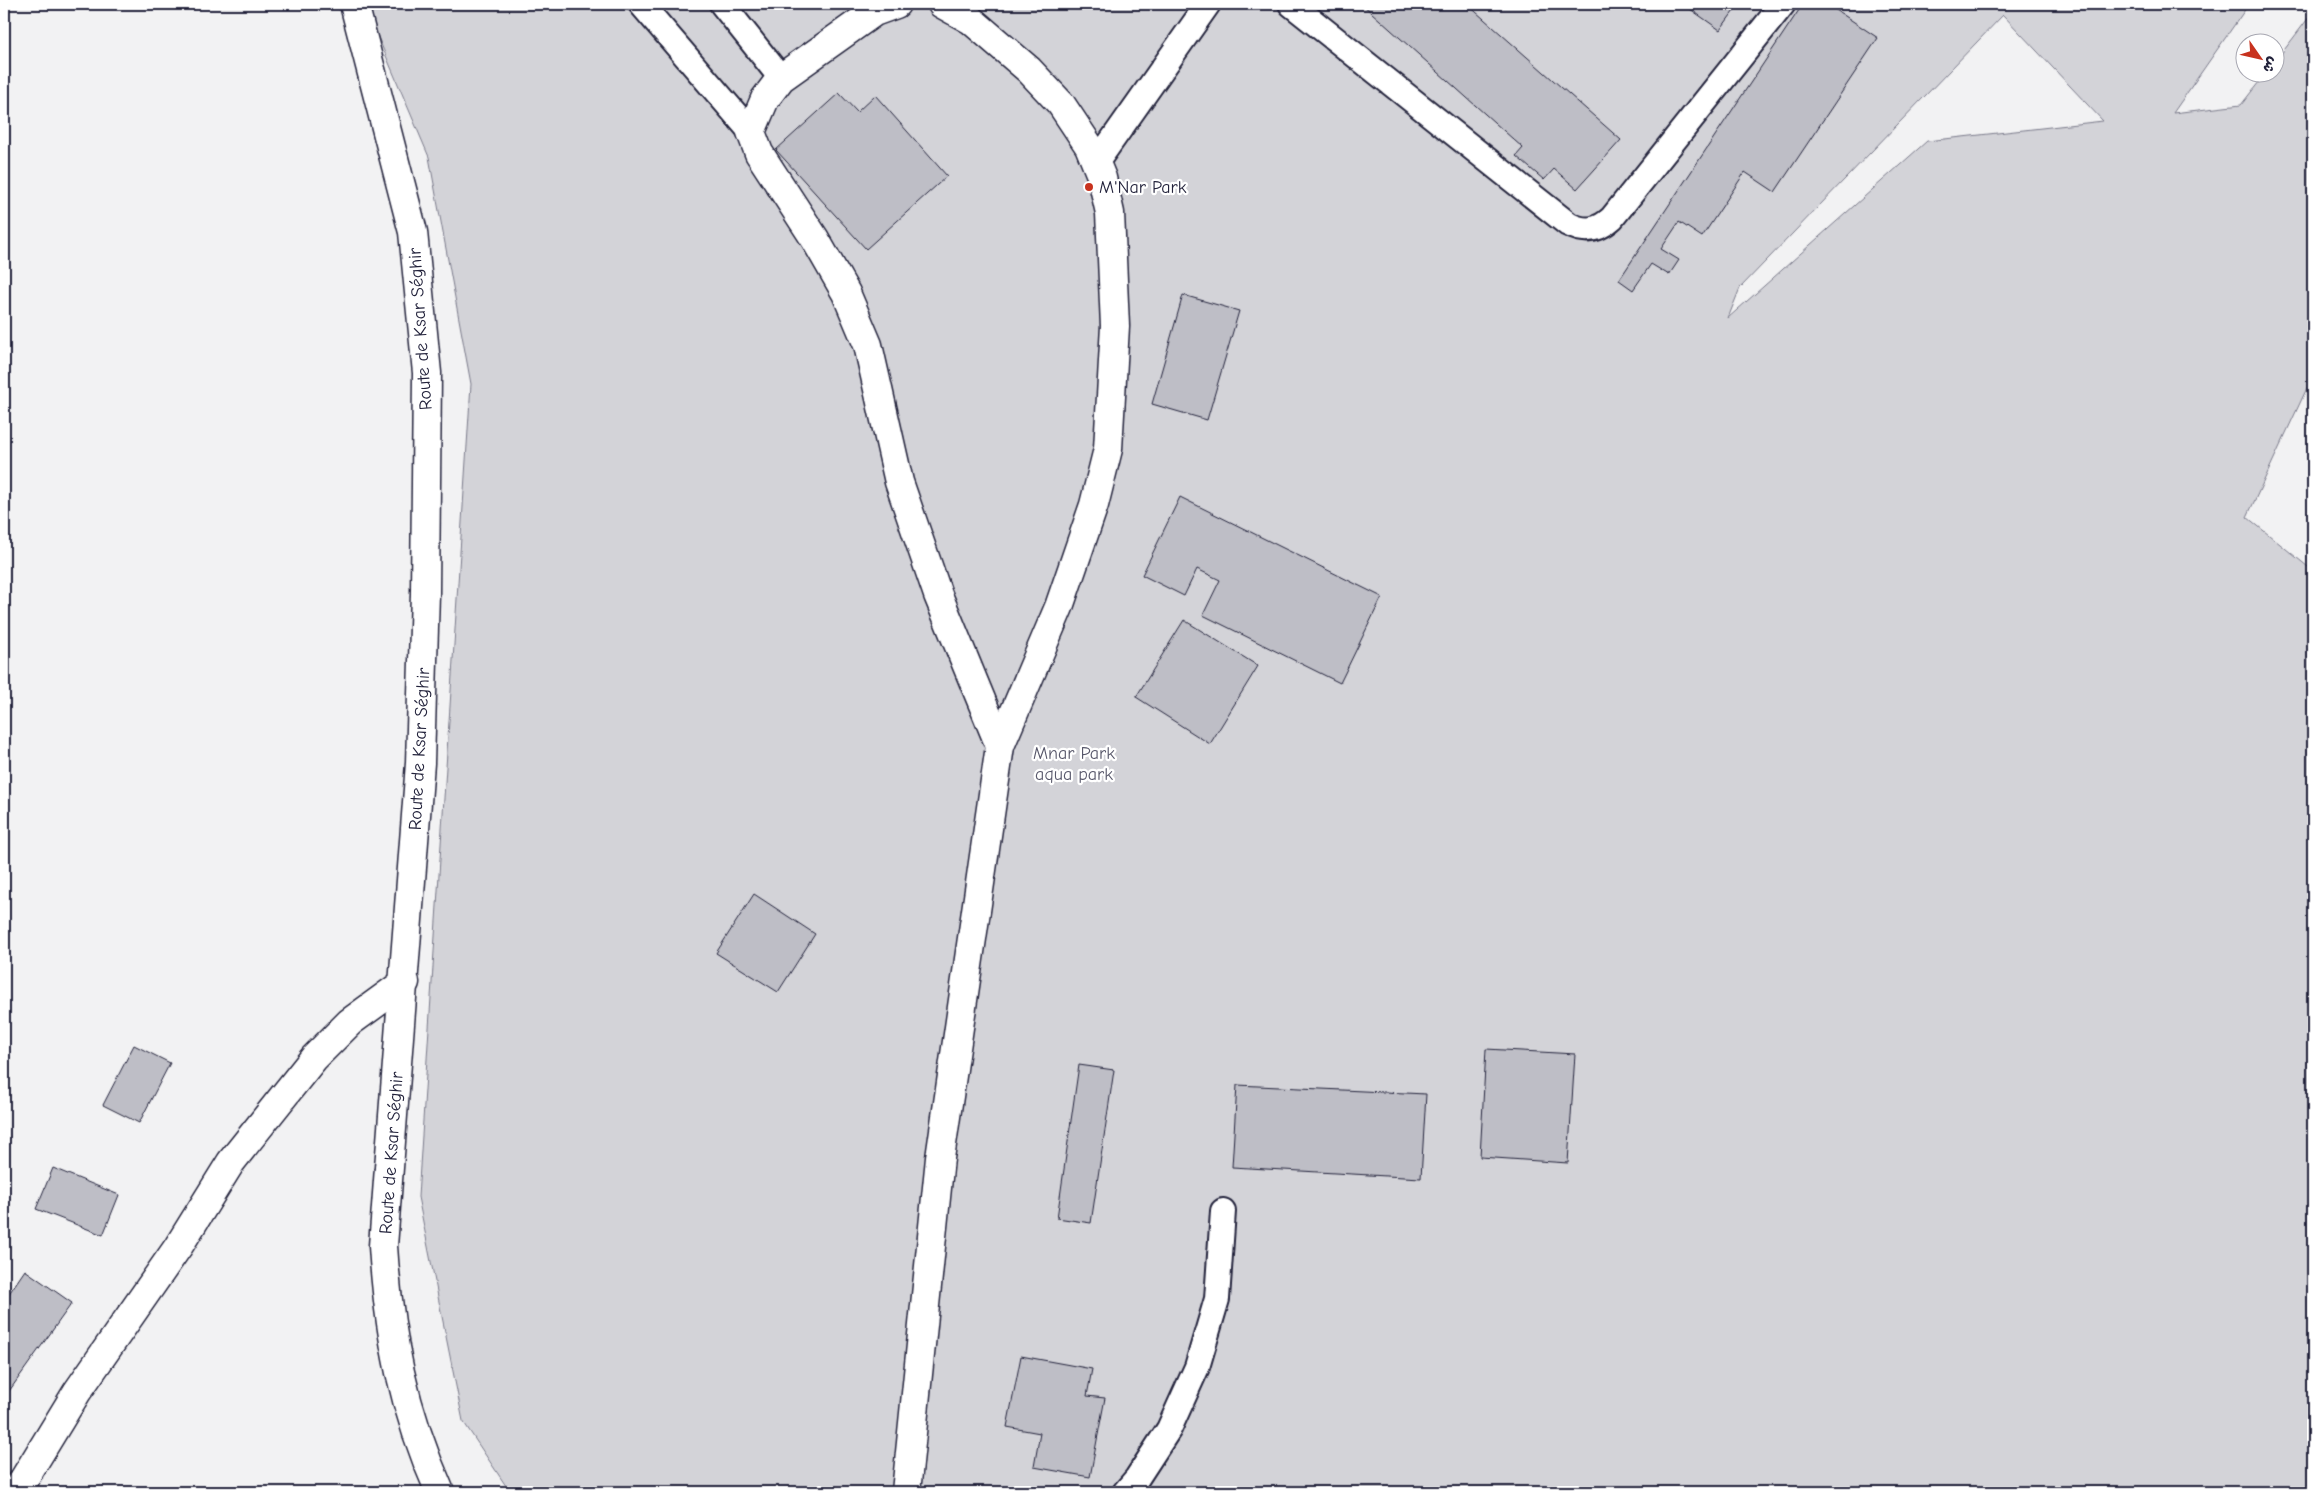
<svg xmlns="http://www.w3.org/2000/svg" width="2317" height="1496" font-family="'Comic Neue','Playpen Sans Arabic',sans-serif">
	<rect width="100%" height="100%" fill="#f2f2f3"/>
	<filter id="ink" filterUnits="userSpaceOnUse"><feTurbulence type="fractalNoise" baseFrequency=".02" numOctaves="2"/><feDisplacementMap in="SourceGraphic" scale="10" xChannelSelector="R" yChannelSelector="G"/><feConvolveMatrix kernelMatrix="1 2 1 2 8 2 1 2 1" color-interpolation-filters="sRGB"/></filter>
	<g filter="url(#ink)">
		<path fill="#d3d3d8" stroke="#7a7a8a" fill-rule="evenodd" d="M364,4H2249L2173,113L2241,105L2266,73L2274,72L2275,62L2313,12V375L2247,517L2313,571V1492H510L463,1421L418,1197L471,384L429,157ZM2003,15L2103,121L1927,141L1728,318L1740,288Z"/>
		<g fill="#bebec6" stroke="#22223b">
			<polygon points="1362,4 1467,4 1621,140 1577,189 1554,169 1544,180 1516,156 1523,148"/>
			<polygon points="1683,4 1739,4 1720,30"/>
			<polygon points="1803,4 1827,4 1878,38 1775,192 1745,172 1702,237 1679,222 1661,249 1679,260 1669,275 1651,264 1633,290 1619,280"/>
			<polygon points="839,93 857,112 875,95 947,176 866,249 776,150"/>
			<polygon points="1183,295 1239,311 1207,420 1152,404"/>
			<polygon points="1180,497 1382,597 1340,683 1203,615 1220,580 1197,569 1184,596 1142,575"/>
			<polygon points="1184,620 1258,666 1210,744 1136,697"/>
			<polygon points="754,894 815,934 778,992 716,953"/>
			<polygon points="134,1045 170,1063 139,1123 103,1105"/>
			<polygon points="1486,1049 1575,1054 1568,1163 1480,1157"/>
			<polygon points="1079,1065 1114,1070 1091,1223 1057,1218"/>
			<polygon points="1237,1085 1426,1094 1421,1178 1232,1167"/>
			<polygon points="53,1168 119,1195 103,1235 36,1209"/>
			<polygon points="25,1270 72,1303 7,1394 4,1392 4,1301"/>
			<polygon points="1021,1356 1092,1369 1087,1396 1105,1398 1090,1477 1034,1467 1040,1433 1007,1427"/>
		</g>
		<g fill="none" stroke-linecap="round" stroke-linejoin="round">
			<g stroke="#22223b" stroke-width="28">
				<g id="service">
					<polyline points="641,4 751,132"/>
					<polyline points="722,4 781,78"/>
					<path d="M1291,4L1568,224C1585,233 1598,231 1612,218L1783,4"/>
					<polyline points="1096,163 1208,4"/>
					<polyline points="1125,1492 1137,1478 1169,1429 1197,1367 1217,1299 1223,1211"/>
				</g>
			</g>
			<g stroke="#22223b" stroke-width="31">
				<g id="minor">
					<polyline points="896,4 874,12 781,78 765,99 751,132 759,153 815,239 846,293 868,345 899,482 938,595 1000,746"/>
					<polyline points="16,1492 77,1392 178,1247 231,1162 314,1058 350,1022 405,982"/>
					<polyline points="906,1492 940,1158 1000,746 1059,607 1094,505 1108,449 1115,326 1110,213 1102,178 1089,146 1061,104 1029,70 971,20 942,4"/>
				</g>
			</g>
			<g stroke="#22223b" stroke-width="31">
				<path id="primary" d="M354,4L413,232L427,373L425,593L420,763L383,1246C389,1336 403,1409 440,1492"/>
			</g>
			<use href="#service" stroke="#fff" stroke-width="24"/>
			<use href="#minor" stroke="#fff" stroke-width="28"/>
			<use href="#primary" stroke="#fff" stroke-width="28"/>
		</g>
	</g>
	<circle fill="#c8321e" stroke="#fff" stroke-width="2" cx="1089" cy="187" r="5"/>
	<g text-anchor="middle" stroke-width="4.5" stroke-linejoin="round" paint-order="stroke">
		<g font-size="18" fill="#22223b" stroke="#fff" text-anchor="start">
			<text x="1099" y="193">M'Nar Park</text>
		</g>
		<g font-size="18" fill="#22223b" stroke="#fff">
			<text transform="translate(420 329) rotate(-94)" y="6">Route de Ksar Séghir</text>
			<text transform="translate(419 749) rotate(-87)" y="6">Route de Ksar Séghir</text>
			<text transform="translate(391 1153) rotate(-86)" y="6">Route de Ksar Séghir</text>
		</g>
		<g font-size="18" fill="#57576a" stroke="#fff">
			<text x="1074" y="759">Mnar Park<tspan x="1074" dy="21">aqua park</tspan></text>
		</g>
	</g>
	<rect width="2317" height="1496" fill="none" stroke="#fff" stroke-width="20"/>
	<rect x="10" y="10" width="2297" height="1476" fill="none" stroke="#22223b" stroke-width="2" filter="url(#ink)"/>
	<g transform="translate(2260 58) rotate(124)"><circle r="24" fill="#ffffff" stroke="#a7a7b1"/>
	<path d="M0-4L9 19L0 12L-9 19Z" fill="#c8321e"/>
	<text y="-8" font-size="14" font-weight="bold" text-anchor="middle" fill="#22223b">ش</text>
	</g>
</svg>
